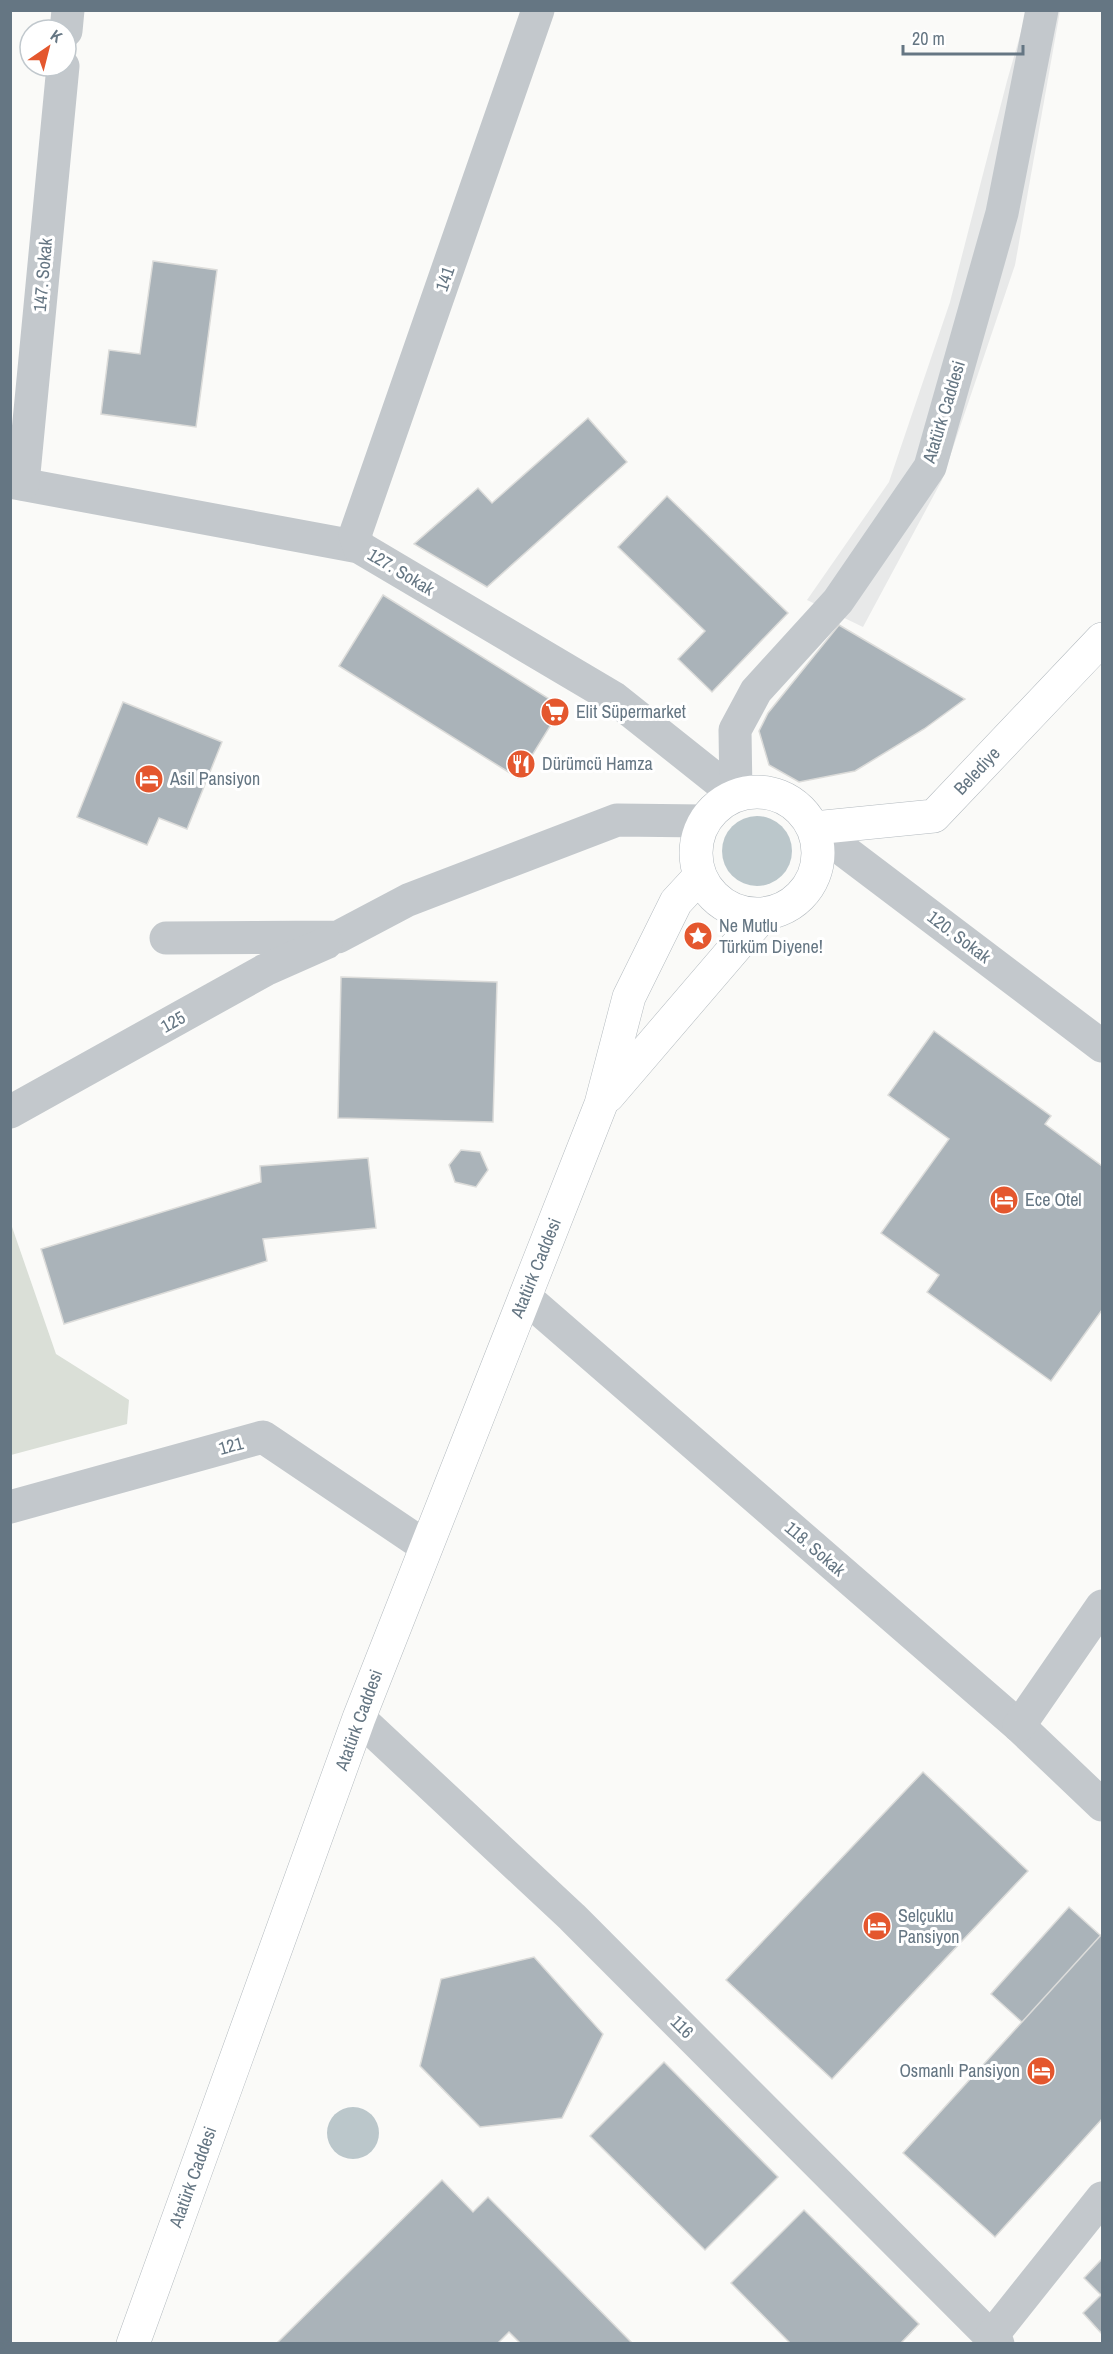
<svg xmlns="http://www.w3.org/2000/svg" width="1113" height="2354" font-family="'Archivo Narrow',sans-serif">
	<rect width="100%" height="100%" fill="#fafaf8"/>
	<polygon fill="#e8e9e9" points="1027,11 1060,11 1015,265 942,480 863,627 807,600 889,482 950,302 1007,81"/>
	<polygon fill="#dadfd7" points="11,1224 56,1354 129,1400 127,1424 11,1455"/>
	<g fill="#bbc7cb">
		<circle cx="757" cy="851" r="35"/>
		<circle cx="353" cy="2133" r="26"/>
	</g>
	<g fill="#aab3b9" stroke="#dcdcda" stroke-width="1.5">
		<polygon points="153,261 217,270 196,427 101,414 109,350 140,354"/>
		<polygon points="588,418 627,462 487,587 414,544 478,488 492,503"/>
		<polygon points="667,496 788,613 712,692 678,659 705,631 618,547"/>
		<polygon points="383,595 562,707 518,778 339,666"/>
		<polygon points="839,625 965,699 924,729 855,771 799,782 769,765 759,731 768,713"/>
		<polygon points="123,702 222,742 187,829 159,818 147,845 77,817"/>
		<polygon points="341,977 497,982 493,1122 338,1118"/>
		<polygon points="934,1031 1051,1116 1045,1124 1102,1166 1102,1310 1051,1381 927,1292 939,1275 881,1233 949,1139 888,1095"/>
		<polygon points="461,1150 480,1152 488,1170 476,1187 455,1182 449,1165"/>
		<polygon points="368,1158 376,1228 263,1239 267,1261 64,1324 41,1249 261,1182 260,1166"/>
		<polygon points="923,1772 1028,1871 832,2079 726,1980"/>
		<polygon points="1069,1907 1101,1936 1023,2023 991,1994"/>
		<polygon points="1102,1934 1102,2119 995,2237 903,2153"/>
		<polygon points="534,1957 603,2034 562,2118 480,2127 420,2066 441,1979"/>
		<polygon points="664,2062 778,2177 705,2250 590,2136"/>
		<polygon points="442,2180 473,2212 488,2197 633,2344 521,2344 509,2332 497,2344 276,2344"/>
		<polygon points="804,2210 919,2324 900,2344 791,2344 731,2283"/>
		<polygon points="1102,2259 1102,2334 1083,2313 1101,2295 1084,2278"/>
	</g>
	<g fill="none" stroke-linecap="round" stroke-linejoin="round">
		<g stroke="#b3babf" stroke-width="34">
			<g id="secondary">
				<circle cx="757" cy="853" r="61"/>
				<polyline points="814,828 934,816 1102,639"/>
				<polyline points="608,1096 763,915"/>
				<polyline points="133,2344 359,1718 601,1104 629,997 676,902 700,876"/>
			</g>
		</g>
		<g stroke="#c3c8cc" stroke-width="33">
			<polyline points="66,31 68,10"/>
			<polyline points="10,482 359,547 614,698 736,795"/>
			<polyline points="23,484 63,66"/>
			<polyline points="359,547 355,535 538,10"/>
			<polyline points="736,795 735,730 756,691 838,601 930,467 1002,213 1042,10"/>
			<polyline points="814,828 1102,1046"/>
			<polyline points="166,938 338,937 408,900 617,820 704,821"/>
			<polyline points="10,1112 265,970 326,943"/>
			<polyline points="525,1297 1019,1726 1102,1805"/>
			<polyline points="10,1507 263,1437 425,1546"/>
			<polyline points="359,1718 572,1917 998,2344"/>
			<polyline points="1019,1726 1102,1606"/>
			<polyline points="991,2337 1102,2198"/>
		</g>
		<use href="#secondary" stroke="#fff" stroke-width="33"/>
	</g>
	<defs>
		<g id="supermarket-disc" transform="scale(1.5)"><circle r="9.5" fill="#e4572e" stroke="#fff"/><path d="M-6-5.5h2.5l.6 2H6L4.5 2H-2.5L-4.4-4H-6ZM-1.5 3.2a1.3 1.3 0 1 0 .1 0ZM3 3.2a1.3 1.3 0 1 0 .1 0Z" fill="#fff"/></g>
		<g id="restaurant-disc" transform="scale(1.5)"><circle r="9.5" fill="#e4572e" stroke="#fff"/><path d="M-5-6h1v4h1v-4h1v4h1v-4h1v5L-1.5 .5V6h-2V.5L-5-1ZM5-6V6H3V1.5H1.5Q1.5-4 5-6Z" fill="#fff"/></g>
		<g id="hotel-disc" transform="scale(1.5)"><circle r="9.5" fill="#e4572e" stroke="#fff"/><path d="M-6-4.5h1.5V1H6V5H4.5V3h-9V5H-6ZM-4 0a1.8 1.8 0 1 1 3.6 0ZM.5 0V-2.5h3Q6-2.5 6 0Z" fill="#fff"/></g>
		<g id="sight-disc" transform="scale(1.5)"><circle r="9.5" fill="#e4572e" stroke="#fff"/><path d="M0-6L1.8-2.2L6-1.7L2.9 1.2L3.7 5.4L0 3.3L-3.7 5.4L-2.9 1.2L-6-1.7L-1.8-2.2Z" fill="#fff"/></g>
	</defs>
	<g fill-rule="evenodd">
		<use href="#supermarket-disc" x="555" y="712"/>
		<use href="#restaurant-disc" x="521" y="764"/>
		<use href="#hotel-disc" x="149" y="779"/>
		<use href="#sight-disc" x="698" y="936"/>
		<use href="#hotel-disc" x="1004" y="1200"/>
		<use href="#hotel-disc" x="877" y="1926"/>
		<use href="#hotel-disc" x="1041" y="2071"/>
	</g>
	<g text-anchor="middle" stroke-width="6" stroke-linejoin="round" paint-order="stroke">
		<g font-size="18" fill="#657683" stroke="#fff">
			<text transform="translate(43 275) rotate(-85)" y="6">147. Sokak</text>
			<text transform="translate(445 279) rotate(-71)" y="6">141</text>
			<text transform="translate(944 412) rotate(-73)" y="6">Atatürk Caddesi</text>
			<text transform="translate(401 572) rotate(31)" y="6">127. Sokak</text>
			<text transform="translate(977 771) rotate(-47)" y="6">Belediye</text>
			<text transform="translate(959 937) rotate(37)" y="6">120. Sokak</text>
			<text transform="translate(173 1022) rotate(-29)" y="6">125</text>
			<text transform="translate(536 1268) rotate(-68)" y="6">Atatürk Caddesi</text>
			<text transform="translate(231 1446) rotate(-15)" y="6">121</text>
			<text transform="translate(815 1549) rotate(41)" y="6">118. Sokak</text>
			<text transform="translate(359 1720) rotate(-70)" y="6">Atatürk Caddesi</text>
			<text transform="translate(682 2027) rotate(45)" y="6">116</text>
			<text transform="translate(193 2177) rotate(-70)" y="6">Atatürk Caddesi</text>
		</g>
		<g font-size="18" fill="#657683" stroke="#fff" text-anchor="start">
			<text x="576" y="718">Elit Süpermarket</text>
			<text x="542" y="770">Dürümcü Hamza</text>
			<text x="170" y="785">Asil Pansiyon</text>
			<text x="719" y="932">Ne Mutlu<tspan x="719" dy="21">Türküm Diyene!</tspan></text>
			<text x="1025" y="1206">Ece Otel</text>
			<text x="898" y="1922">Selçuklu<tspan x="898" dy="21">Pansiyon</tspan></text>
			<text x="1020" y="2077" text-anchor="end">Osmanlı Pansiyon</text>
		</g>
	</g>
	<rect width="1113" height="2354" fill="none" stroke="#657683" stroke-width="24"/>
	<g transform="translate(48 48) rotate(35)"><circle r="28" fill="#ffffff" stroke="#c1c8cd" stroke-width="1.5"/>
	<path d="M0-4.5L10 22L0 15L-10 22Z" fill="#e4572e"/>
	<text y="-9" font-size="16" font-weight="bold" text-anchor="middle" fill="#657683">K</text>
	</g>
	<path d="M903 45v9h120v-9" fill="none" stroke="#657683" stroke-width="3"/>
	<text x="912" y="45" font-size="18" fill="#657683" stroke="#ffffff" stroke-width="4.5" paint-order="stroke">20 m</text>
</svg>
